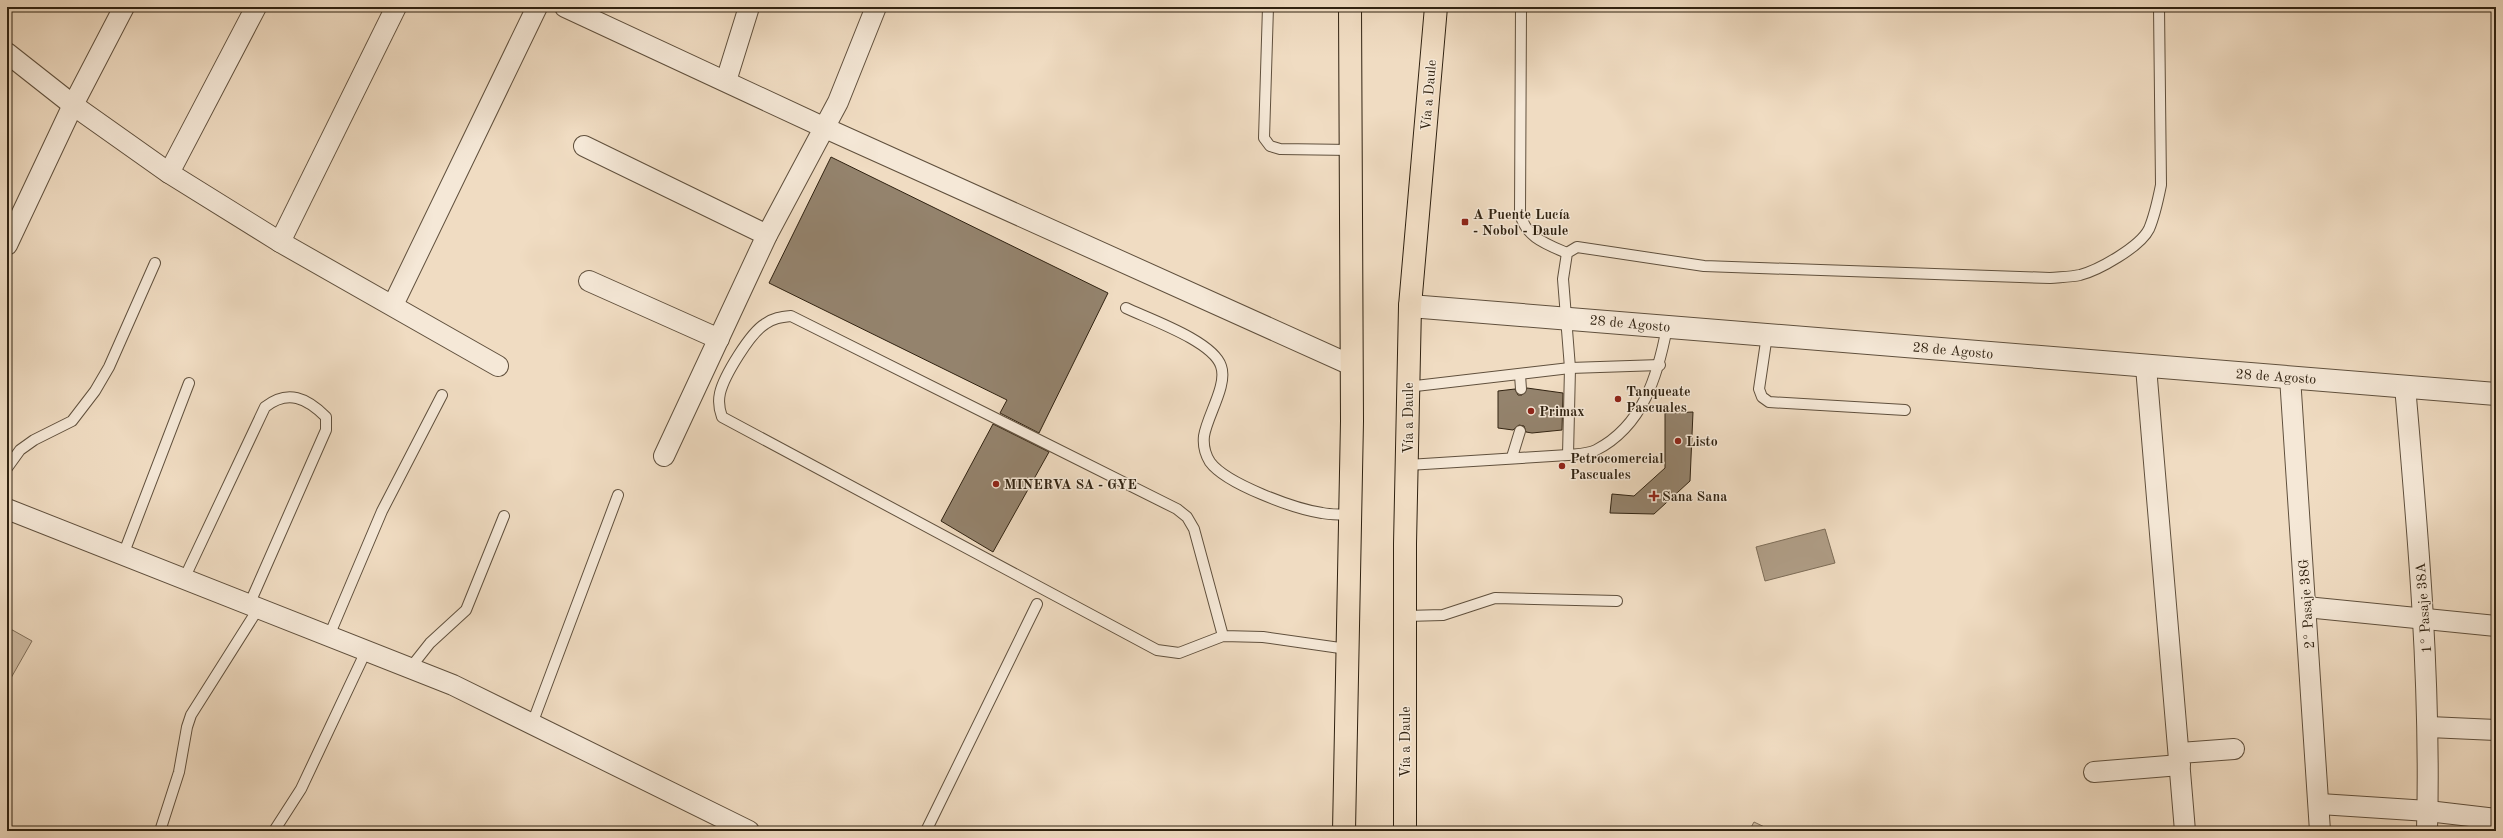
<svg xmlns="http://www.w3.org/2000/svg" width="2503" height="838" font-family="'Old Standard TT',serif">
	<rect width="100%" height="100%" fill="#f0dcc2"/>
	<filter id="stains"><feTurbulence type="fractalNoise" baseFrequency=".005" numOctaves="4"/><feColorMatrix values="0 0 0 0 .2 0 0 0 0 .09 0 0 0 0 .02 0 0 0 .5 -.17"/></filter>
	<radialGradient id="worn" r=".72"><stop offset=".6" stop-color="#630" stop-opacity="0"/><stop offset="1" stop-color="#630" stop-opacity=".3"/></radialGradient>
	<g fill="#cfbca4" stroke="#806f5a">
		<polygon points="7,627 32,641 7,685"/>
		<polygon points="1754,822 1773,831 1749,831"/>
	</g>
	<polygon fill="#af9d86" stroke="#7c6c57" points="1825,529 1835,563 1765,581 1756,547"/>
	<g fill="#94836d" stroke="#302211">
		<polygon points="831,157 1108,293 1039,433 1000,413 1007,400 769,283"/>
		<polygon points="1527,388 1563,393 1562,430 1532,433 1526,432 1524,426 1519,425 1513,430 1498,428 1498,391 1515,389 1518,395 1522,395"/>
		<polygon points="1693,412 1690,481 1654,514 1610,513 1612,494 1634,496 1665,468 1665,413"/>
		<polygon points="993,424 1049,452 993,552 941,521"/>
	</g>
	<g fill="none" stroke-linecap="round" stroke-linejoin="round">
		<g stroke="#60503d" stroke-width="12">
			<g id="service">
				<polyline points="1268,7 1264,138 1270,146 1280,149 1351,150"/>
				<path d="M1521,7L1520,213C1525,237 1546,244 1567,253"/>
				<path d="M1126,308C1149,319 1213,341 1221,366C1228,385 1207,416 1204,436C1203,445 1205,454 1210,462C1226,484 1295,509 1322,513C1331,515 1341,514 1350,515"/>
				<polyline points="1767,335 1759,389 1762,397 1769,402 1905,410"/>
				<polyline points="1520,375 1521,389"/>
				<polyline points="1407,387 1570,368 1660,365"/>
				<path d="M1568,455L1570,368L1563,279L1567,253L1577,247L1704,266L2050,278C2060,277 2071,277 2080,275C2099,270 2140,247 2149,229C2155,215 2158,200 2161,185L2159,7"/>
				<polyline points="1512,457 1520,431"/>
				<path d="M1408,465L1568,455C1577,454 1588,454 1596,450C1643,426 1658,375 1667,327"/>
				<polyline points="7,468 20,450 34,440 72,421 95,391 109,367 155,263"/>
				<polyline points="123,555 189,383"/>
				<path d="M184,579L265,407C288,389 307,398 326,417V430L249,605"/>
				<polyline points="1406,616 1443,615 1495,598 1617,601"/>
				<polyline points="329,636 382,511 442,395"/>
				<path d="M1223,636L1194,529L1187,517L1177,509L791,316C781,317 773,318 765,324C750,333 724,376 720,393C718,402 719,409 722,417L1157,650L1179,653L1223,636L1263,637L1347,649"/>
				<polyline points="411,667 430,643 466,610 504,516"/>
				<polyline points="532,724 618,495"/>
				<polyline points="160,831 179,772 187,727 191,715 258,609"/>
				<polyline points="274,831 301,789 366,651"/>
				<polyline points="926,831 1037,604"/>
			</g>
		</g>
		<g stroke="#60503d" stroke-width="22">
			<g id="minor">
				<polyline points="565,7 823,127 1351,365"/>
				<polyline points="7,53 73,105 169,173 280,242 498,366"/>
				<polyline points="726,81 749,7"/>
				<polyline points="584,146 767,235"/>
				<polyline points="169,173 256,7"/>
				<polyline points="280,242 396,7"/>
				<polyline points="7,245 73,105 124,7"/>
				<polyline points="589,281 719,339"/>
				<polyline points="393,305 537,7"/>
				<polyline points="2146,367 2185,831"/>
				<polyline points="2290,377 2320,831"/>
				<path d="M2405,386C2418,534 2431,682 2427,831"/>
				<polyline points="664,456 767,235 838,102 876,7"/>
				<polyline points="7,509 453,685 749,831"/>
				<polyline points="2306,607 2496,626"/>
				<polyline points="2429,727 2496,730"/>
				<polyline points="2180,753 2234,749"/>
				<polyline points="2094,772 2180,765"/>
				<polyline points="2320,804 2428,811 2496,819"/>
			</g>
		</g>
		<g stroke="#60503d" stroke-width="24">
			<polyline id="tertiary" points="1410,306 2496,394"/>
		</g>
		<g stroke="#302211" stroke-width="24">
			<g id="trunk">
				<polyline points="1344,831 1352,421 1350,7"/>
				<polyline points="1405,831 1405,544 1410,306 1436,7"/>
			</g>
		</g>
		<use href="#service" stroke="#f5e8d7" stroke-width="10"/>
		<use href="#minor" stroke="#f5e8d7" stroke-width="20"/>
		<use href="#tertiary" stroke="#f5e8d7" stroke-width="22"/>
		<use href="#trunk" stroke="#f0dcc2" stroke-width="22"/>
	</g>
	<g fill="#8f2418" stroke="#f5e8d7" stroke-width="1.5">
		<rect x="1461" y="218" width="8" height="8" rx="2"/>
		<circle cx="1618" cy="399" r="4"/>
		<circle cx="1531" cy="411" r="4"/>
		<circle cx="1678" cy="441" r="4"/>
		<circle cx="1562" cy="466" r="4"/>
		<circle cx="996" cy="484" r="4"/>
		<path d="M1652 490h4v4h4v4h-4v4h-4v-4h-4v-4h4z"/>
	</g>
	<g text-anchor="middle" stroke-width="3" stroke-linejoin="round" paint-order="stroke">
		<g font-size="14" fill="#302211" stroke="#f5e8d7">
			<text transform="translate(1428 95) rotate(-85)" y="5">Vía a Daule</text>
			<text transform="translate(1630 323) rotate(5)" y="5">28 de Agosto</text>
			<text transform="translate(1953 350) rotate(5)" y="5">28 de Agosto</text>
			<text transform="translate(2276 376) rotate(4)" y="5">28 de Agosto</text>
			<text transform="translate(1408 418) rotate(-90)" y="5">Vía a Daule</text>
			<text transform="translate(2306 604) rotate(-94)" y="5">2° Pasaje 38G</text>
			<text transform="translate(2423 608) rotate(-94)" y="5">1° Pasaje 38A</text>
			<text transform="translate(1405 742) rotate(-90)" y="5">Vía a Daule</text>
		</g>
		<g font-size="14" font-weight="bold" fill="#302211" stroke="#f5e8d7" text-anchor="start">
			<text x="1473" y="219">A Puente Lucía<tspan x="1473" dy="16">- Nobol - Daule</tspan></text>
			<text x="1626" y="396">Tanqueate<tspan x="1626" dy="16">Pascuales</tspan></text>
			<text x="1539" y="416">Primax</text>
			<text x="1686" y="446">Listo</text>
			<text x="1570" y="463">Petrocomercial<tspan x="1570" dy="16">Pascuales</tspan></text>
			<text x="1004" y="489">MINERVA SA - GYE</text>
			<text x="1662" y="501">Sana Sana</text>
		</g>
	</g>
	<rect width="2503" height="838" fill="none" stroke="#f0dcc2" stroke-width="24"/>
	<rect x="8" y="8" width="2487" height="822" fill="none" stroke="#302211" stroke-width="2"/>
	<rect x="12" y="12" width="2479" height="814" fill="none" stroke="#302211"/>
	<rect width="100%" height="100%" filter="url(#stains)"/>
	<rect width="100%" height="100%" fill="url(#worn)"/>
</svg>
